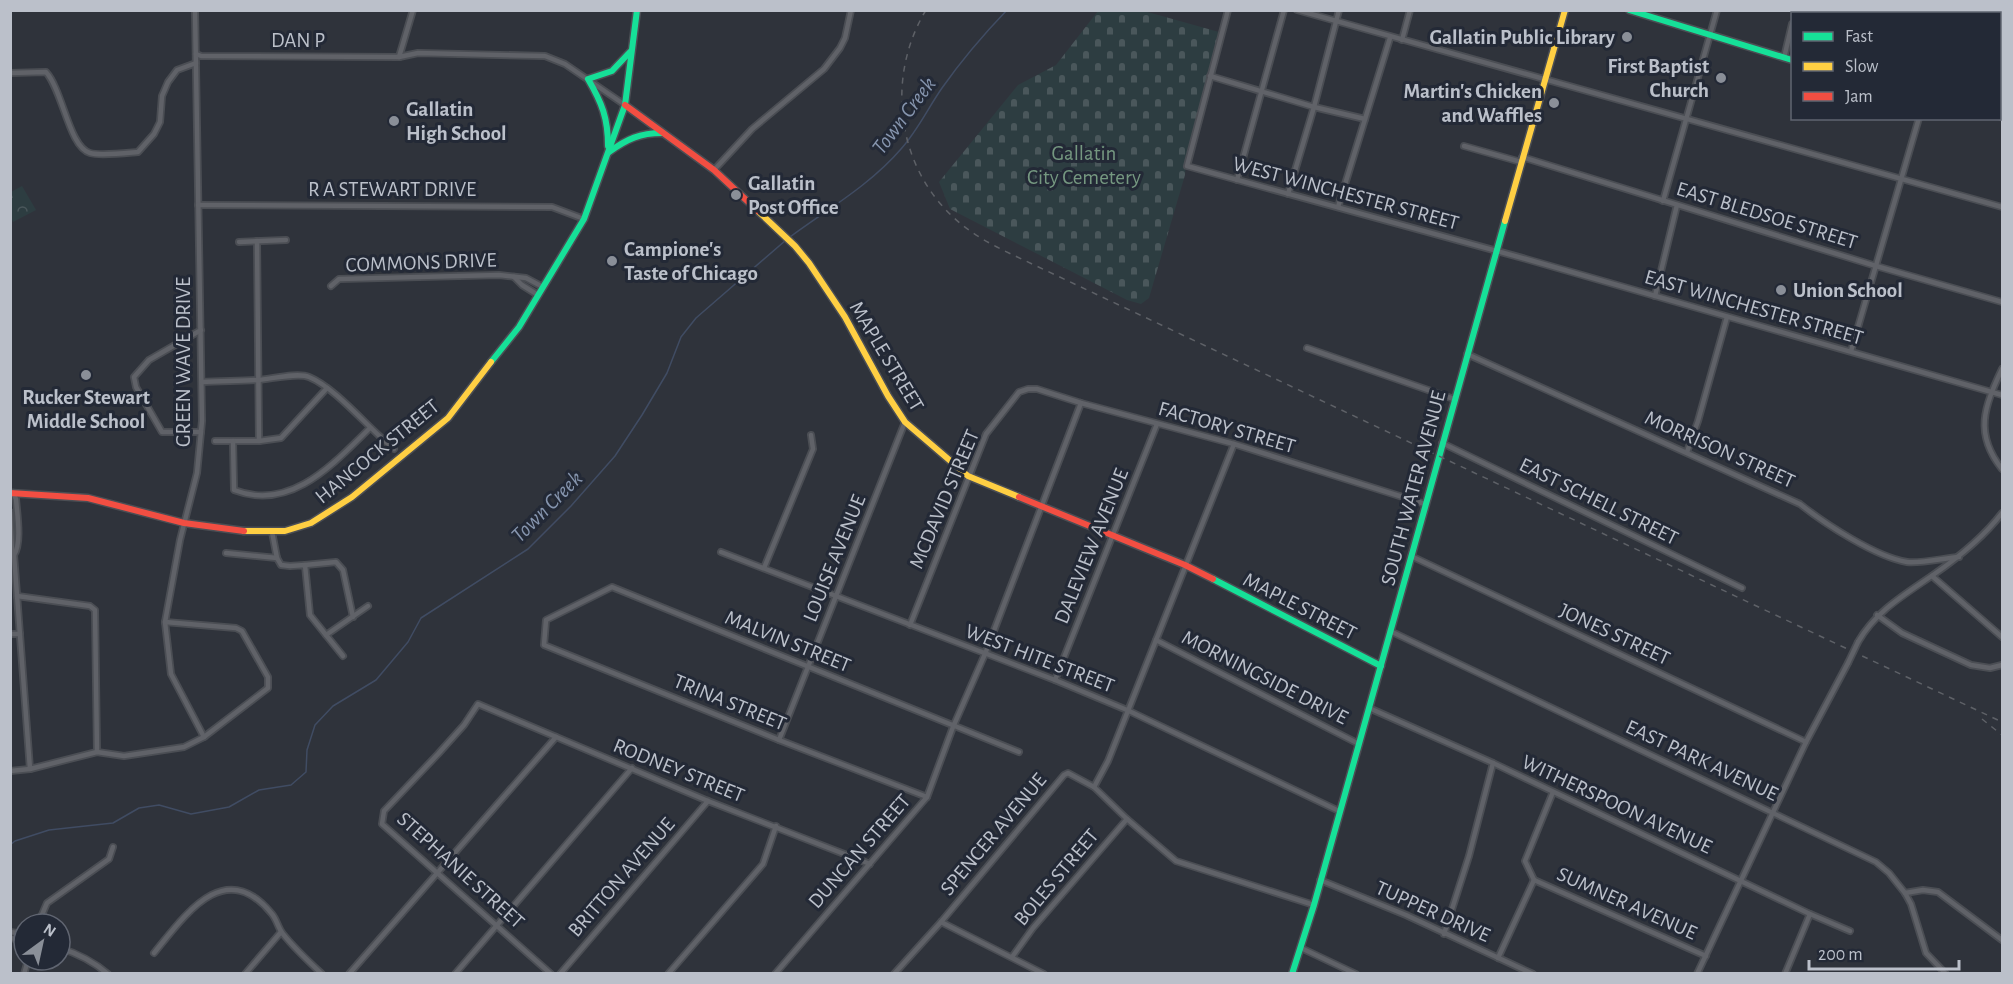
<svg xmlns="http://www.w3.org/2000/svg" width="2013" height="984" font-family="'Alegreya Sans',sans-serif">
	<defs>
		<pattern id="forest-crowns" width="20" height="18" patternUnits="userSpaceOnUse" patternTransform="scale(1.5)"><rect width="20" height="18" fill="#2d3d41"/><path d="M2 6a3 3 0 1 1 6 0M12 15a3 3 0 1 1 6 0" fill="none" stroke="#4a575b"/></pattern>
		<pattern id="cemetery-stones" width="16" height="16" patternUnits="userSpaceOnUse" patternTransform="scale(1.5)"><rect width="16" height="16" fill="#2d3d41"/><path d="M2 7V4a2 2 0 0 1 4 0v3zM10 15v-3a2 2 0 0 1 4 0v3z" fill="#4a575b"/></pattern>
	</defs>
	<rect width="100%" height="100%" fill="#2f333b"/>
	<polygon fill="url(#forest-crowns)" points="22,186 36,210 13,222 11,217 11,192"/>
	<polygon fill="url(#cemetery-stones)" points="1098,11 1144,11 1219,32 1186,160 1185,175 1149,298 1141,304 1127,300 950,209 939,182 1018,85 1056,65"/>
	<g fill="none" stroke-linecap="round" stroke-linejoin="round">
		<g stroke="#404c63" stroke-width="1.5">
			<path d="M790,237C828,209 870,185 901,149C918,130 928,108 942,88C961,61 984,34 1007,10"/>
			<polyline points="10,845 15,841 49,830 113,823 139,808 159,805 191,814 229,807 259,790 291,785 306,772 307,750 315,725 333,706 376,680 408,642 421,618 528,549 571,506 615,456 642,415 667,373 681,337 696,318 786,240"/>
		</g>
		<g stroke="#4b4e54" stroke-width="8">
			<g id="street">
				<polyline points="195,10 202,421 197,473 180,540 165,622 171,674 204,737"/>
				<polyline points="1228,10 1187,166 1526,259 2002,395"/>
				<polyline points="1297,10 2002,207"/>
				<polyline points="1844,10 1855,12 1860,10"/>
				<polyline points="1949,10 1959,14"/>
				<polyline points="1795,14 1796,10"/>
				<polyline points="2000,24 2002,25"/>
				<polyline points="1402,40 1410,10"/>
				<polyline points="196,54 201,56 399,57 418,53 545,56 565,64 625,105"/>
				<polyline points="399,57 413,10"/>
				<polyline points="1784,58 1792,24"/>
				<path d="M10,73L46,72C63,91 69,147 90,153C100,156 126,153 138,152L154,134L160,122L162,96L168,82L177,70L196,63"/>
				<polyline points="1210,76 1314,107 1365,119"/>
				<polyline points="1464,146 1521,162"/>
				<polyline points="1522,157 1876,266 2002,302"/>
				<polyline points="714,170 752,129 824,69 840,48 845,38 851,10"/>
				<polyline points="1237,180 1284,10"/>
				<polyline points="1288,194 1314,107 1339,10"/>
				<polyline points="1663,201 1717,10"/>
				<polyline points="198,205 552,207 584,219"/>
				<polyline points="1338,207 1390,38"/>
				<polyline points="257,241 259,441"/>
				<polyline points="239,242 286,240"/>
				<polyline points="514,277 522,285 538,295"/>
				<polyline points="331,286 339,279 499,275 526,278 543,287"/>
				<polyline points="1655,296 1677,205"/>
				<polyline points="201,330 149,360 134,377 136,387 162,432 201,432"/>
				<polyline points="1307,348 1454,399"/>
				<polyline points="1851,351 1919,118"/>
				<path d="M1467,354L1800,504C1825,524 1876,557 1907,562C1919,564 1945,558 1959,557"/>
				<path d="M2002,369C1984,407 1974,434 2002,469"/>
				<path d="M202,382C220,381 239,381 258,380C271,379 298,372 309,377C336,388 369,429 394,449"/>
				<polyline points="215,441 259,441 281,438 327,388"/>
				<path d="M233,441L234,490C291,512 333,464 370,428"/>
				<polyline points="1442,443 1742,588"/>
				<polyline points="1687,452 1698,421 1727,317"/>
				<path d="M13,493L16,499C17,513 22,543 14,555"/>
				<polyline points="10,512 12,551 14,555 30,769"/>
				<polyline points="272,532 277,558 281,565 290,566 305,565 310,615 326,635 368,606"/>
				<polyline points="721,552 1055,680 1127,710 1339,811"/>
				<polyline points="226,553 277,558"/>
				<polyline points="1411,556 1806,742"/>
				<polyline points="305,565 336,562 343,570 353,617"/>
				<polyline points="764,568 813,449 811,435"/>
				<polyline points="1932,576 2002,637"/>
				<polyline points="17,596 90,606 95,610 97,752"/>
				<polyline points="1877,615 1902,633 1971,665 1990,668 2002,665"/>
				<polyline points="910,625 986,434 1019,392 1028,389 1037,389 1081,403 1234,444 1425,504"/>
				<polyline points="1390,631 1876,862 1889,873 1905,893 1911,904 1926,953 1946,974"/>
				<polyline points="10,634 20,634"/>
				<polyline points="326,635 343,656"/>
				<polyline points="1156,640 1359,744"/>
				<path d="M1858,642C1876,611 1904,595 1933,575C1959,557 1983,538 2002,513"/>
				<polyline points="1055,680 1157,424"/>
				<polyline points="1369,708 1493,763 1810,914 1850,931"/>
				<polyline points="779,740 905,422"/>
				<polyline points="10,771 30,769 97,752 124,756 184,747 204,737 268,688 268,677 242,631 236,628 165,622"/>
				<polyline points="1094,787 1108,761 1234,444"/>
				<polyline points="927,797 779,740 544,645 546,620 612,587 1019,752"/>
				<polyline points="1320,880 1406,915 1533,974"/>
				<polyline points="1534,880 1706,956"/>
				<polyline points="1534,880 1525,861 1553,792"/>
				<polyline points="1905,893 1923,890 1938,892 2002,940"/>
				<polyline points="941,922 1044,974"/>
				<polyline points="38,924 47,903 109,859 113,847"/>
				<polyline points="10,932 24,934"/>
				<polyline points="1444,934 1469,856 1493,763"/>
				<polyline points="10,938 24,940"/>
				<path d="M60,948C76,953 94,962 108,974"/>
				<polyline points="1301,948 1356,974"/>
				<path d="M154,953C185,915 225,856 272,914C277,920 278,928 283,934C295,949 308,961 322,974"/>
				<polyline points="1012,957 1033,928 1127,819"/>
				<polyline points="1498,958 1534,880"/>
				<polyline points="24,974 28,960"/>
				<polyline points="245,974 281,932"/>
				<polyline points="349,974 556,737"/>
				<polyline points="455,974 632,768"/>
				<polyline points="551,974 382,824 384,811 438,754 464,725 478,704 708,801 870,864"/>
				<polyline points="560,974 708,801"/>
				<polyline points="668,974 763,864 776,826"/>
				<polyline points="775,974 927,797 953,727 985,654 1081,403"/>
				<polyline points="894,974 941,922 1064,775 1068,773 1094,787 1127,819 1176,861 1314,905"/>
				<polyline points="1697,974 1806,742 1848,663"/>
				<polyline points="1785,974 1810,914"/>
			</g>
		</g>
		<g stroke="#4b4e54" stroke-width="9">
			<g id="fast">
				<polyline points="1629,10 1792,60"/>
				<polyline points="2000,116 2002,117"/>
				<path d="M608,146C608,118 602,103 588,79L612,71L630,52"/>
				<path d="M609,152C627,139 640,133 662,133"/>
				<polyline points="491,362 519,327 584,219 625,105 637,10"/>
				<polyline points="1213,579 1381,666"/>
				<polyline points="1292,974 1314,905 1505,221"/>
			</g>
		</g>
		<g stroke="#4b4e54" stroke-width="9">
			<g id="slow">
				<polyline points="758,211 795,246 809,263 845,317 888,396 905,422 968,476 1019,497"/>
				<polyline points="1505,221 1565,10"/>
				<polyline points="244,531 285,531 311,523 352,497 448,418 491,362"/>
			</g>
		</g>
		<g stroke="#4b4e54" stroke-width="9">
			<g id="jam">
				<polyline points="625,105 714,170 758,211"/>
				<polyline points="10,493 88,498 184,523 244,531"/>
				<polyline points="1019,497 1185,565 1213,579"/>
			</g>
		</g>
		<use href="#street" stroke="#606268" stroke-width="4.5"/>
		<use href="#fast" stroke="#16e098" stroke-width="6"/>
		<use href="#slow" stroke="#ffcf43" stroke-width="6"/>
		<use href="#jam" stroke="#f24e42" stroke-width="6"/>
		<g stroke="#5e6167" stroke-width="1.5" stroke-dasharray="6 6" stroke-linecap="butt">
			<path d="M926,10C886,76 896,164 953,217C970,233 990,244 1011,254L2002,722"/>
			<polyline points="1982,719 2002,735"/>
		</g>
		<g stroke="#4b4e54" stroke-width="8" stroke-linecap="butt">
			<polyline id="street-bridge" points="1848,663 1858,642"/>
		</g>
		<use href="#street-bridge" stroke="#606268" stroke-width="4.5"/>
	</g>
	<g fill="#8a8f98" stroke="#232936" stroke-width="2">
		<circle cx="1627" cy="37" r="6"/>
		<circle cx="1721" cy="78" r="6"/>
		<circle cx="1554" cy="103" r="6"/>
		<circle cx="394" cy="121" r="6"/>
		<circle cx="736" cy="195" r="6"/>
		<circle cx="612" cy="261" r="6"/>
		<circle cx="1781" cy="290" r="6"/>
		<circle cx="86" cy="375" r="6"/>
	</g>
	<g text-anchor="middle" stroke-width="6" stroke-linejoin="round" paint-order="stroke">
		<g font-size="21" font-weight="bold" fill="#bbc0ca" stroke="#232936" text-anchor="start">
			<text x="1615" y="44" text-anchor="end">Gallatin Public Library</text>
			<text x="1709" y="73" text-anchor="end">First Baptist<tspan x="1709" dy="24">Church</tspan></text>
			<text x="1542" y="98" text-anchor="end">Martin's Chicken<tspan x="1542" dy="24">and Waffles</tspan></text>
			<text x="406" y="116">Gallatin<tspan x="406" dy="24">High School</tspan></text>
			<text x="748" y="190">Gallatin<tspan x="748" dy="24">Post Office</tspan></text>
			<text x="624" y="256">Campione's<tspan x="624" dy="24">Taste of Chicago</tspan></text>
			<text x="1793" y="297">Union School</text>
			<text x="86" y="404" text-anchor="middle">Rucker Stewart<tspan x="86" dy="24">Middle School</tspan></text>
		</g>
		<g font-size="21" fill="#bbc0ca" stroke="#232936">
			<text x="298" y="47">DAN P</text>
			<text x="392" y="196">R A STEWART DRIVE</text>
			<text transform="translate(1346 193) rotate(15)" y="7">WEST WINCHESTER STREET</text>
			<text transform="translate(1767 215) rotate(17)" y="7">EAST BLEDSOE STREET</text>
			<text transform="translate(421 262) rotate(-2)" y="7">COMMONS DRIVE</text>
			<text transform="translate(1754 307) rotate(16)" y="7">EAST WINCHESTER STREET</text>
			<text transform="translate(887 356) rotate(59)" y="7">MAPLE STREET</text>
			<text transform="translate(183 362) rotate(-90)" y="7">GREEN WAVE DRIVE</text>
			<text transform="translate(1227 427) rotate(16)" y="7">FACTORY STREET</text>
			<text transform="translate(1720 449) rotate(24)" y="7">MORRISON STREET</text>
			<text transform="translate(377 451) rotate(-39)" y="7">HANCOCK STREET</text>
			<text transform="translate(1413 488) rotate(-75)" y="7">SOUTH WATER AVENUE</text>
			<text transform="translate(944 499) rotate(-67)" y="7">MCDAVID STREET</text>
			<text transform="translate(1599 501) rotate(26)" y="7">EAST SCHELL STREET</text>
			<text transform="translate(1091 546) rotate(-68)" y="7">DALEVIEW AVENUE</text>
			<text transform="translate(834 558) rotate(-68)" y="7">LOUISE AVENUE</text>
			<text transform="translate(1300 606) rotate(27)" y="7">MAPLE STREET</text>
			<text transform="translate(1615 634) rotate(25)" y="7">JONES STREET</text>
			<text transform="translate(788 641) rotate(22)" y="7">MALVIN STREET</text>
			<text transform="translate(1040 658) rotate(21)" y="7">WEST HITE STREET</text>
			<text transform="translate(1265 677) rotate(27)" y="7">MORNINGSIDE DRIVE</text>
			<text transform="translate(730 702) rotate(22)" y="7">TRINA STREET</text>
			<text transform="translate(1702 760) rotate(25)" y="7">EAST PARK AVENUE</text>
			<text transform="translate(679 770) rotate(22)" y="7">RODNEY STREET</text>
			<text transform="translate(1617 804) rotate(25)" y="7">WITHERSPOON AVENUE</text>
			<text transform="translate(993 834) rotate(-50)" y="7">SPENCER AVENUE</text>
			<text transform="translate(859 851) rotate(-49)" y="7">DUNCAN STREET</text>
			<text transform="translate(461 870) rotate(42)" y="7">STEPHANIE STREET</text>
			<text transform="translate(621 877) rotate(-49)" y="7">BRITTON AVENUE</text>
			<text transform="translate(1056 877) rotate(-50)" y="7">BOLES STREET</text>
			<text transform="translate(1627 903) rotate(24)" y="7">SUMNER AVENUE</text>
			<text transform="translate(1433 911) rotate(24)" y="7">TUPPER DRIVE</text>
		</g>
		<g font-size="21" fill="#759880" stroke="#232936">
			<text x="1084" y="160">Gallatin<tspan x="1084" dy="24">City Cemetery</tspan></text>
		</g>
		<g font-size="22" font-style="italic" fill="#8695ae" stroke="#232936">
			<text transform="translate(903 115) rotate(-53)" y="8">Town Creek</text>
			<text transform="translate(546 506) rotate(-45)" y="8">Town Creek</text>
		</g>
	</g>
	<rect width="2013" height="984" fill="none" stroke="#bbc0ca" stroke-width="24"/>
	<rect x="1791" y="12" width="210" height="108" fill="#232936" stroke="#606571" stroke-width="1.5"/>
	<rect x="1803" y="32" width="30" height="9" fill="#16e098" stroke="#606571" stroke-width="1.5"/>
	<text x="1845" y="42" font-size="18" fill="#bbc0ca">Fast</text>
	<rect x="1803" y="62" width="30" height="9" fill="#ffcf43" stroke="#606571" stroke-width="1.5"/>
	<text x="1845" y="72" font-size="18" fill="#bbc0ca">Slow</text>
	<rect x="1803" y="92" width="30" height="9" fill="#f24e42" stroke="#606571" stroke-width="1.5"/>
	<text x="1845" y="102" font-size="18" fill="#bbc0ca">Jam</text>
	<g transform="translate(42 942) rotate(33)"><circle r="28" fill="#232936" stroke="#606571" stroke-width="1.5"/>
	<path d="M0-4.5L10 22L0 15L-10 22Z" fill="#8a8f98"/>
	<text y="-9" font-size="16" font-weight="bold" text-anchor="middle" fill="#bbc0ca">N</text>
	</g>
	<path d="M1809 960v9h150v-9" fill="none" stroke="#bbc0ca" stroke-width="3"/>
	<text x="1818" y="960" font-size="18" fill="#bbc0ca" stroke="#232936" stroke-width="4.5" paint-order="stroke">200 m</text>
</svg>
